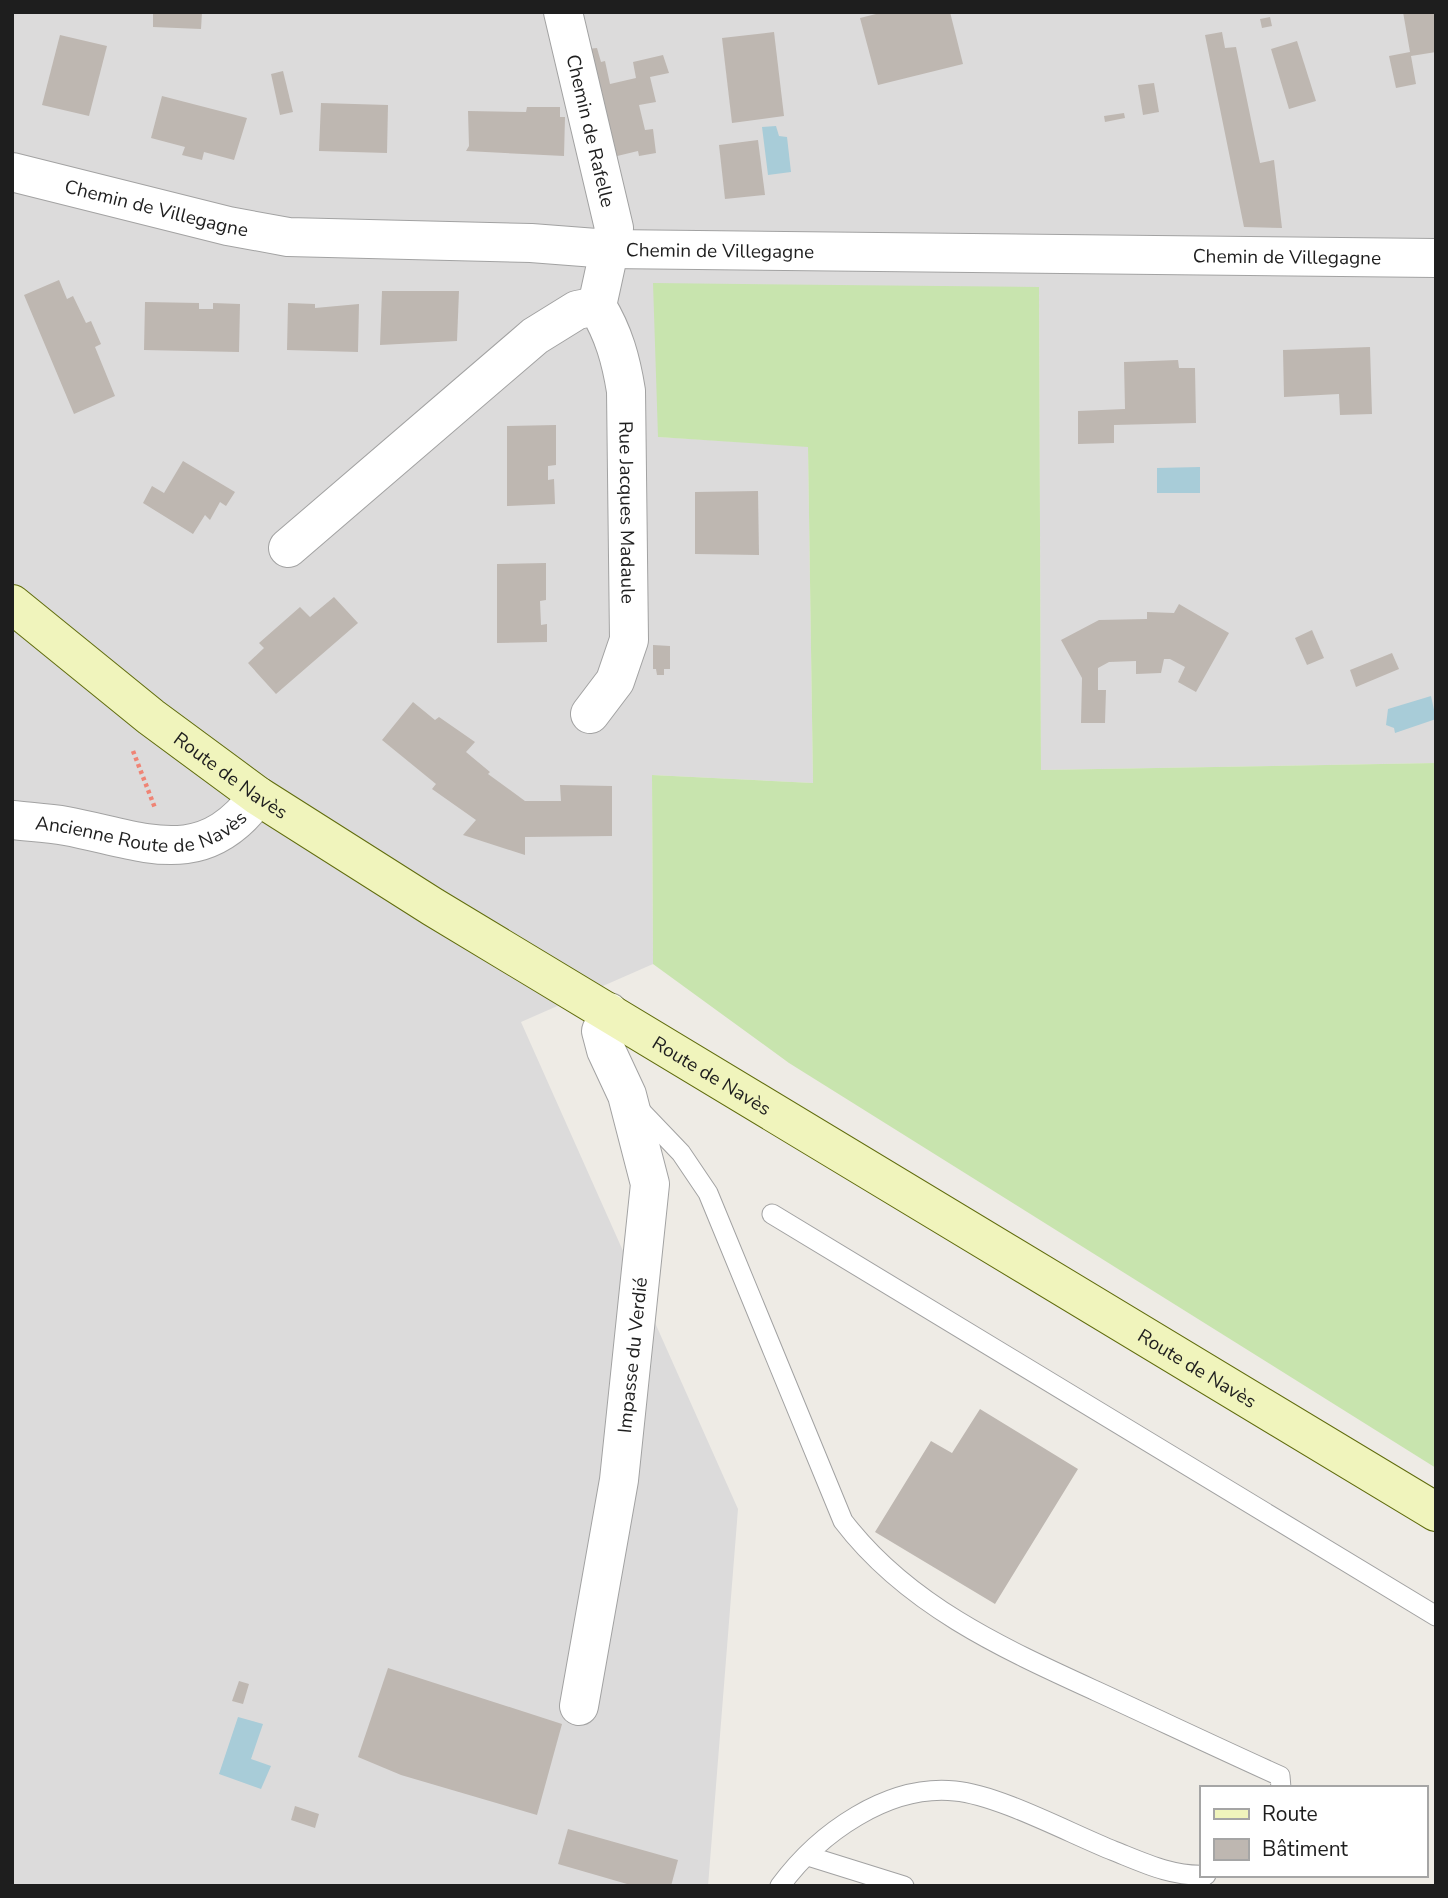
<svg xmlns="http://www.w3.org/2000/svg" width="1448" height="1898" font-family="'Nunito Sans',sans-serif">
	<rect width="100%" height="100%" fill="#eeebe5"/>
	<polygon fill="#dcdbdb" points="12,12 1436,12 1436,763 1041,770 1039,287 659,437 808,446 813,783 652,775 653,964 521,1022 738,1509 708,1886 12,1886"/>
	<polygon fill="#c8e4ae" points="653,283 1039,287 1041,770 1436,763 1436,1468 789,1063 653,964 652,775 813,783 808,447 658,437"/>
	<g fill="#a8ccd8">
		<polygon points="776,126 779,136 787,137 791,172 768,175 762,127"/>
		<polygon points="1200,467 1200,493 1157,493 1157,468"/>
		<polygon points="1431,696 1436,719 1395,733 1394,728 1386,725 1388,709"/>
		<polygon points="238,1717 263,1724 251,1759 271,1766 261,1789 219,1774"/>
	</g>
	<g fill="#beb7b1">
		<polygon points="153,12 202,12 201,29 153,27"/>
		<polygon points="884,12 950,12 963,64 878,85 860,18"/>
		<polygon points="1403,12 1436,12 1436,52 1411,56 1416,84 1396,88 1389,56 1410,52"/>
		<polygon points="1270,17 1272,26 1262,28 1260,19"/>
		<polygon points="774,32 784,116 732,123 722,38"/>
		<polygon points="1222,32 1225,48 1236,47 1260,163 1274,160 1282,228 1244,227 1205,35"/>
		<polygon points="60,35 107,46 89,116 42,105"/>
		<polygon points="1297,41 1316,101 1289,109 1271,49"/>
		<polygon points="597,48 601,62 605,61 610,84 636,78 633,62 663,55 669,73 650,77 656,102 639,105 645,130 653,129 656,153 639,156 638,151 613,157 587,49"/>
		<polygon points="283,71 293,112 280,115 271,74"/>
		<polygon points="1154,83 1159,112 1143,115 1138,85"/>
		<polygon points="162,96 247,118 234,160 204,152 202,160 182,155 185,147 151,138"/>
		<polygon points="321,103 388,105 387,153 319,151"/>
		<polygon points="527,107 560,107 560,117 565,117 564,156 466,151 469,146 468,111 526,112"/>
		<polygon points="1124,113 1125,118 1105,122 1104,116"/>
		<polygon points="758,140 765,195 725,199 719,145"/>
		<polygon points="59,280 67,299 73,296 86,323 91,321 101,344 95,347 115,396 74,414 24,295"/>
		<polygon points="382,291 459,291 457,341 380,345"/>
		<polygon points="145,302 199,303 199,309 213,309 213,303 240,304 239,352 144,350"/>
		<polygon points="288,303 315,304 315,308 359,304 358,352 287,350"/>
		<polygon points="1370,347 1372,414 1340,415 1339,394 1284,397 1283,350"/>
		<polygon points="1178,360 1179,368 1195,368 1196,423 1114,425 1114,443 1078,444 1078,411 1125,409 1124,362"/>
		<polygon points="556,425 556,465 548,466 548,480 554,479 555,504 507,506 507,426"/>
		<polygon points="183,461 235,492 226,506 220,502 210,520 205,515 193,534 143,503 152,486 164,493"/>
		<polygon points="758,491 759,555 695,554 695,492"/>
		<polygon points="546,563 546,600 540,601 541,625 547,624 547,642 497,643 497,564"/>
		<polygon points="334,597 358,623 276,694 248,663 264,648 259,643 300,607 310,617"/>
		<polygon points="1179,604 1229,633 1196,692 1178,682 1185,667 1170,659 1164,659 1161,673 1136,674 1136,661 1109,662 1098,668 1098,690 1106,690 1105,723 1081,723 1082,678 1061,640 1099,620 1147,619 1147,612 1174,613"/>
		<polygon points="1312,630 1324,658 1307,665 1295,638"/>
		<polygon points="653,645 670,646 670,669 664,669 664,675 657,675 656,669 653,669"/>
		<polygon points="1392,653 1399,669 1356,687 1350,670"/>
		<polygon points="413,702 435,720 439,717 475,742 466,752 490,772 488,774 525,801 561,801 560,785 612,786 612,836 525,837 525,855 463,835 476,820 432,789 436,784 382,740"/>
		<polygon points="980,1409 1078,1469 995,1604 875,1532 931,1441 952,1453"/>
		<polygon points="388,1668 562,1724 537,1815 401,1775 358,1757"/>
		<polygon points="239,1681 249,1684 243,1704 232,1701"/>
		<polygon points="295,1806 319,1814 315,1828 291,1820"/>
		<polygon points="568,1829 678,1860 671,1886 634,1886 558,1864"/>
	</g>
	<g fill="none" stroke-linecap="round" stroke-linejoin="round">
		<g stroke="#a2a2a2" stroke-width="21">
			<g id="service">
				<path d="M637,1107L681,1153L708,1193L843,1521C907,1605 1002,1648 1096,1691C1157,1719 1218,1748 1280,1776L1281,1788"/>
				<polyline points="772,1214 1436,1616"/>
				<polyline points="808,1856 904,1886"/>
				<path d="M780,1886C819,1833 888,1784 955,1791C999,1795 1071,1834 1114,1851C1144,1863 1173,1877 1206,1875"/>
			</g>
		</g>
		<g stroke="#a2a2a2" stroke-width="40">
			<g id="minor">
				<path id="s1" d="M563,12L614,228L597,306"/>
				<path id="s2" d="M12,172L228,226L288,237L531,243L609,249L1436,258"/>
				<path id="s3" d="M288,548L535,336L577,310L597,306C614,334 621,360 626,391L629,640L615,681L590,714"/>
				<path id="s4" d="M12,820C30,822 49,823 66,826C142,840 202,873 258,796"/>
				<path id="s5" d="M579,1706L619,1480L650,1184L627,1095L606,1050L601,1031L609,1012"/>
			</g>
		</g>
		<g stroke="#606c0d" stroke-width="40">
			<g id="secondary">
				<path id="s6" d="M12,604L151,717L258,796L433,907L1436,1512"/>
			</g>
		</g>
		<polyline stroke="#ef8475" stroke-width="4.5" stroke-dasharray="3.5 3.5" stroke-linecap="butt" points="133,751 155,808"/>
		<use href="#service" stroke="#fff" stroke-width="19"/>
		<use href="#minor" stroke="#fff" stroke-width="38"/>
		<use href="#secondary" stroke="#f0f4bc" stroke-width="38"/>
	</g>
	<g text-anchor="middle" stroke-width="5" stroke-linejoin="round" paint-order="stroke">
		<g font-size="19" fill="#1e1e1e" stroke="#fff">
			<text dy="7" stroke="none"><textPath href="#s1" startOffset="122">Chemin de Rafelle</textPath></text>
			<text dy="7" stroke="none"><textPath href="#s2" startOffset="149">Chemin de Villegagne</textPath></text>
			<text dy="7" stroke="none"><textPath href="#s2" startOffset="716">Chemin de Villegagne</textPath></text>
			<text dy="7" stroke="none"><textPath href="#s2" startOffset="1283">Chemin de Villegagne</textPath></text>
			<text dy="7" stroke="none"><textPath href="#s3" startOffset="607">Rue Jacques Madaule</textPath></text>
			<text dy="7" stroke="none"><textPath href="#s6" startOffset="278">Route de Navès</textPath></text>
			<text dy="7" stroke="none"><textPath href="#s4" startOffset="133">Ancienne Route de Navès</textPath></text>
			<text dy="7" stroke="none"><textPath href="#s6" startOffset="845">Route de Navès</textPath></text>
			<text dy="7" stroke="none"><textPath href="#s5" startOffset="355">Impasse du Verdié</textPath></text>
			<text dy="7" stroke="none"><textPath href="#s6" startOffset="1412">Route de Navès</textPath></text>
		</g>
	</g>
	<rect width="1448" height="1898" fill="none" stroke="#1e1e1e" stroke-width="28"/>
	<rect x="1200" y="1786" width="228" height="91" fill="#ffffff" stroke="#a5a5a5" stroke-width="2"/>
	<rect x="1214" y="1809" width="35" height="10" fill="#f0f4bc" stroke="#a5a5a5" stroke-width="2"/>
	<text x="1262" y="1821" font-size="21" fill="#1e1e1e">Route</text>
	<rect x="1214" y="1839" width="35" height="21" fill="#beb7b1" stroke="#a5a5a5" stroke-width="2"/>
	<text x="1262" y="1856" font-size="21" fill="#1e1e1e">Bâtiment</text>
</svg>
